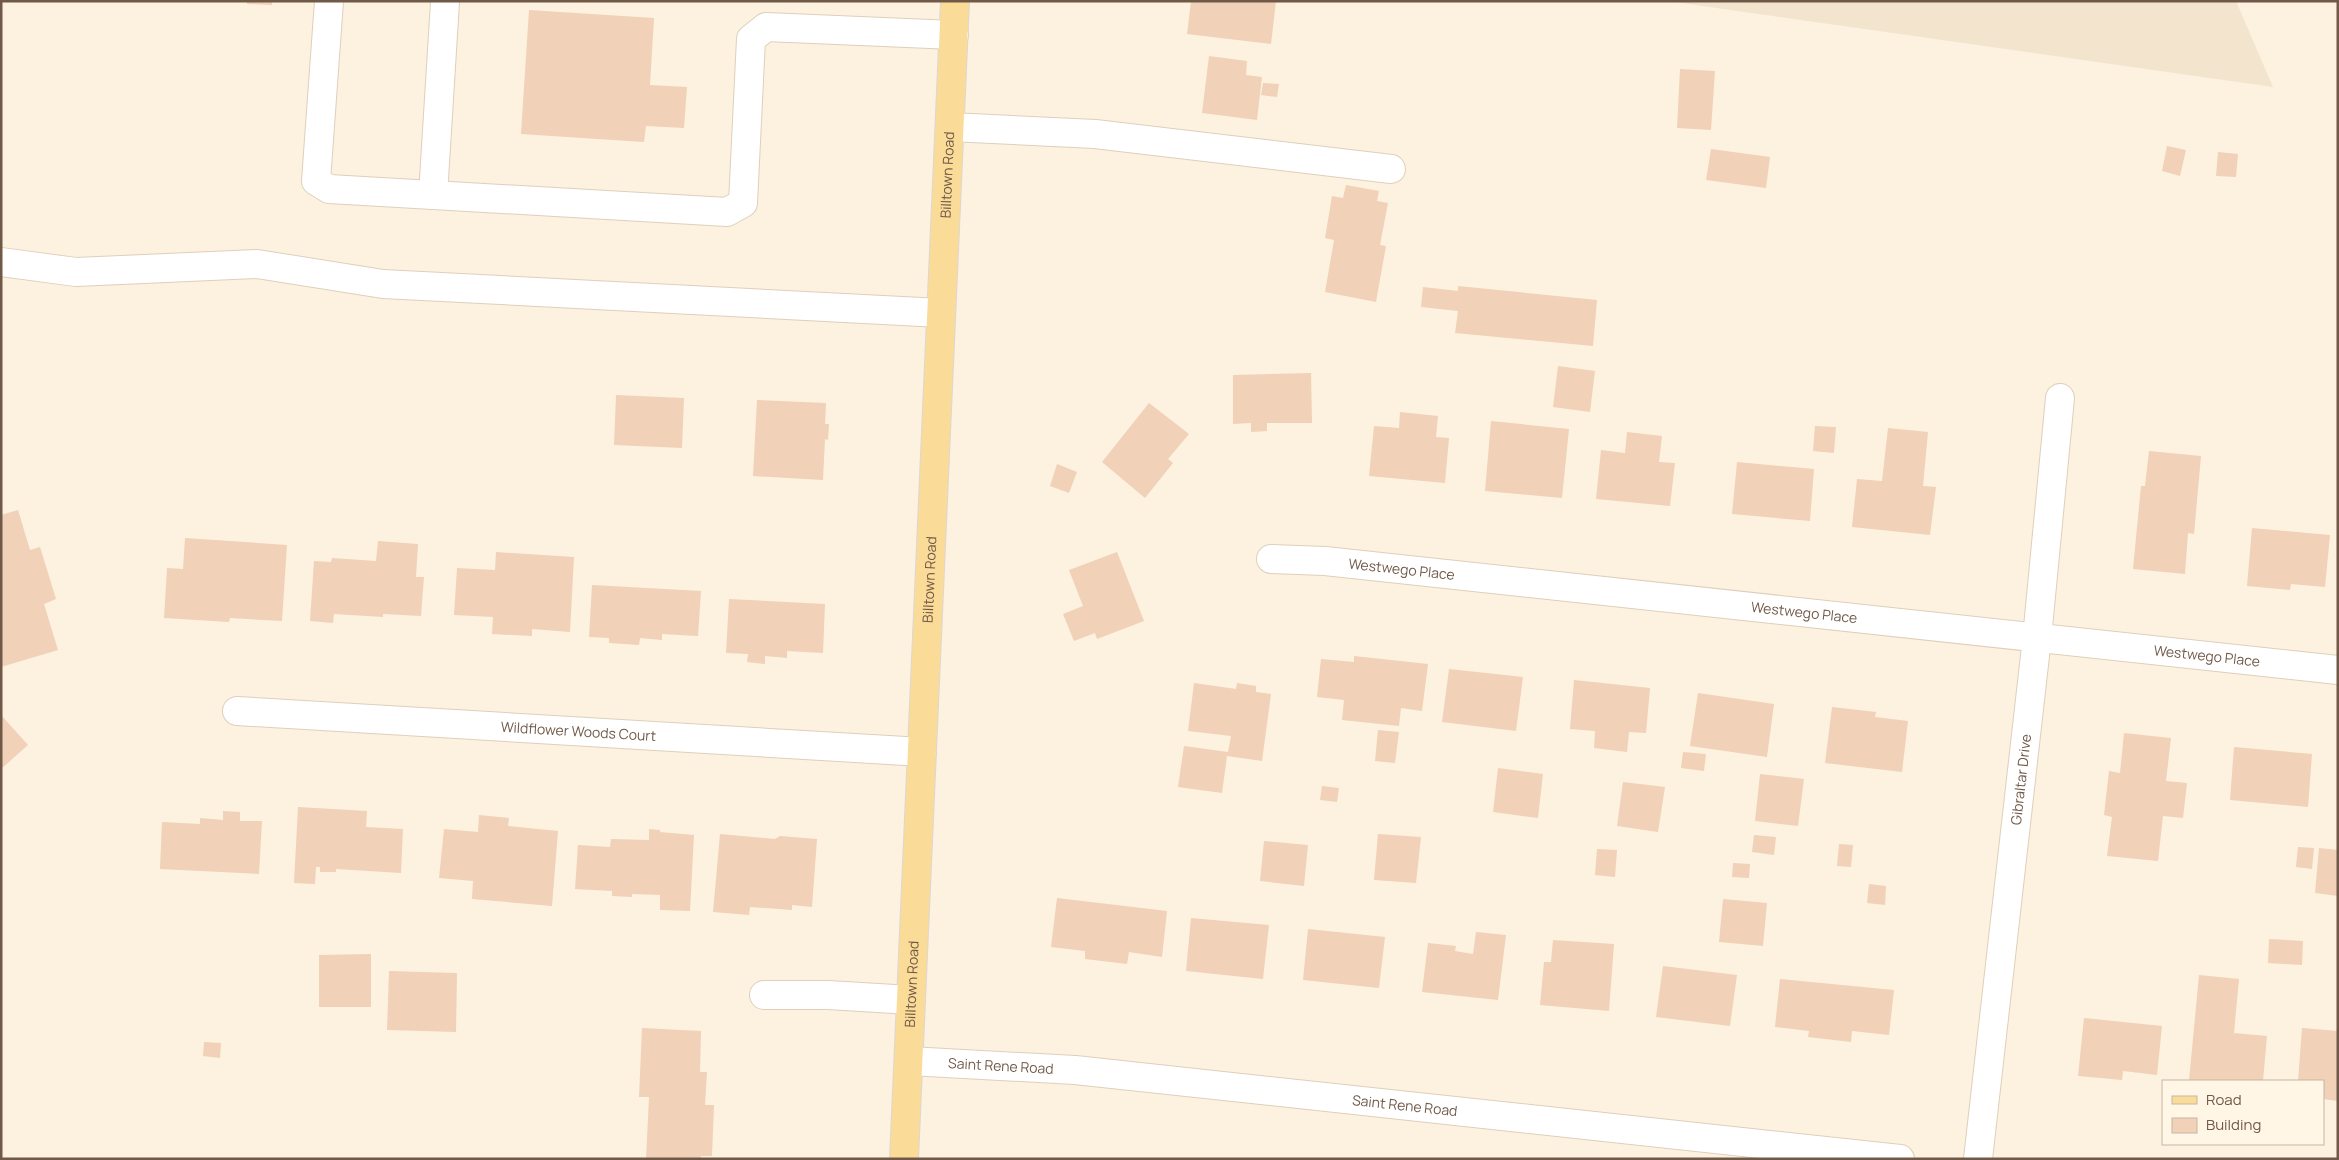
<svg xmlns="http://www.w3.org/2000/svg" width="2339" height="1160" font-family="Manrope,sans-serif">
	<rect width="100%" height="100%" fill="#fcf2df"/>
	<polygon fill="#f3e4ce" points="1675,1 2236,1 2273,87 1675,2"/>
	<g fill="#f1d1b7">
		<polygon points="247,1 272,1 272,5 247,4"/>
		<polygon points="1191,1 1276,1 1271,44 1187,34"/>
		<polygon points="529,10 654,18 650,85 687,87 684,128 646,126 644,142 521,134"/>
		<polygon points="1209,56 1247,61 1246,75 1262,77 1257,120 1202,113"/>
		<polygon points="1680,69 1715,71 1711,130 1677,128"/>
		<polygon points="1263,83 1279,84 1277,97 1261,95"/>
		<polygon points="2167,146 2186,150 2180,176 2162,171"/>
		<polygon points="1711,149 1770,157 1766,188 1706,180"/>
		<polygon points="2218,152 2238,154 2236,177 2216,176"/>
		<polygon points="1346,185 1379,191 1377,201 1388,203 1380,245 1386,246 1376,302 1325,292 1334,240 1325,238 1332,196 1343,198"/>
		<polygon points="1458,286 1597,300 1593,346 1455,333 1458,311 1421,307 1423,287 1458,291"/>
		<polygon points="1558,366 1595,371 1590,412 1553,407"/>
		<polygon points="1311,373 1312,423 1267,423 1267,431 1251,432 1251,423 1233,424 1233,375"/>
		<polygon points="616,395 684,398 682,448 614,445"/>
		<polygon points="757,400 826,403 825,424 829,424 828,440 825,439 823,480 753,476"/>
		<polygon points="1149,403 1189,434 1168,459 1173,463 1145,498 1102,462"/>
		<polygon points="1400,412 1438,416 1436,437 1449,438 1445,483 1369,476 1374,426 1399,428"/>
		<polygon points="1491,421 1569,429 1562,498 1485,491"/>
		<polygon points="1815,426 1836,427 1834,453 1813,451"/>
		<polygon points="1888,428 1928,432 1923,486 1936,487 1930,535 1852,527 1857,479 1882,481"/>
		<polygon points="1627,432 1662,436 1659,462 1675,463 1670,506 1596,499 1601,450 1625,453"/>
		<polygon points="2149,451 2201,456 2194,534 2188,533 2185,574 2133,569 2141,486 2145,486"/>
		<polygon points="1737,462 1814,469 1810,521 1732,514"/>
		<polygon points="1057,464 1077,472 1069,493 1050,486"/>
		<polygon points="18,510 30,550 40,547 56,599 44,604 58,650 1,667 1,515"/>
		<polygon points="2252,528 2330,535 2325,587 2291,584 2290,590 2247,586"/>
		<polygon points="185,538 287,545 282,621 230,618 229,622 164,618 167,568 183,569"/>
		<polygon points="378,541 418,544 416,577 424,577 421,616 383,614 383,617 334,614 333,623 310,621 314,561 331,562 332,558 376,561"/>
		<polygon points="496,552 574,557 570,632 532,629 532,636 492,634 493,617 454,615 457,568 495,570"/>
		<polygon points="1117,552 1144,621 1097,639 1095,633 1074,641 1063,614 1083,606 1069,570"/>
		<polygon points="592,585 701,591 698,636 662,634 662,640 640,638 639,645 609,643 609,638 589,637"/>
		<polygon points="729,599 825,604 823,653 787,651 787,658 765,656 765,664 747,662 748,654 726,653"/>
		<polygon points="1354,656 1428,664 1422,711 1401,708 1399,726 1342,720 1344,700 1317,697 1321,659 1354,662"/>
		<polygon points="1449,669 1523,677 1516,731 1442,722"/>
		<polygon points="1574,680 1650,688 1646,733 1629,732 1627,752 1594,748 1595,731 1570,729"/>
		<polygon points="1194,683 1236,689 1237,683 1256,686 1256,692 1271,694 1262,761 1227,756 1222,793 1178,787 1184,746 1228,752 1231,736 1188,731"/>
		<polygon points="1698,693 1774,704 1767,757 1690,746"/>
		<polygon points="1832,707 1876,712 1875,717 1908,721 1902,772 1825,763"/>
		<polygon points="1,715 28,745 1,769"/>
		<polygon points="1378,730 1399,732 1395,763 1375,761"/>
		<polygon points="2124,733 2171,738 2166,781 2187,783 2183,818 2163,816 2158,861 2107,856 2112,817 2104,815 2109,771 2120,773"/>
		<polygon points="2234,747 2312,754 2308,807 2230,800"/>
		<polygon points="1683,752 1706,754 1704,771 1681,768"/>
		<polygon points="1498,768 1543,774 1538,818 1493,812"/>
		<polygon points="1760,774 1804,779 1798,826 1755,821"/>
		<polygon points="1623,782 1665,787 1658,832 1617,826"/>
		<polygon points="1322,786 1339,788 1337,802 1320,800"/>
		<polygon points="298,807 367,811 366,827 403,829 401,873 336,869 336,872 320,872 320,867 316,867 315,884 294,883"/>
		<polygon points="223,811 240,812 240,821 262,821 259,874 160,869 162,822 200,824 200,818 223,820"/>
		<polygon points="479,815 509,818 508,826 558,831 552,906 472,899 473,881 439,878 444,829 478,832"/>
		<polygon points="649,829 660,830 660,832 694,835 690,911 660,910 660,895 632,894 632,897 612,896 612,891 575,889 578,845 610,847 611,839 649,840"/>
		<polygon points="720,834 775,839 780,836 817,839 812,907 792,905 792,910 750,907 749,915 713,912"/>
		<polygon points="1378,834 1421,837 1416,883 1374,880"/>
		<polygon points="1754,835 1776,837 1774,855 1752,852"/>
		<polygon points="1264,841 1308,845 1304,886 1260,881"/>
		<polygon points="1839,844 1853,845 1851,867 1837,866"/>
		<polygon points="2298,847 2314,848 2312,869 2296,867"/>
		<polygon points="2319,848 2338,850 2338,896 2315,893"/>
		<polygon points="1597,849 1617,850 1615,877 1595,875"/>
		<polygon points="1733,863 1750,864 1749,878 1732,877"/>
		<polygon points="1869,884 1886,886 1885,905 1867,903"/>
		<polygon points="1057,898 1167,911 1162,957 1129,952 1127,964 1085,959 1085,951 1051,947"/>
		<polygon points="1723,899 1767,903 1763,946 1719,942"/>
		<polygon points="1191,918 1269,925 1263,979 1186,971"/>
		<polygon points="1308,929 1385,937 1379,988 1303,980"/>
		<polygon points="1476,932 1506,935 1498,1000 1422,992 1428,943 1456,946 1455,951 1473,954"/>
		<polygon points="2269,939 2303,941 2302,965 2268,963"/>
		<polygon points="1553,940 1614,944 1609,1011 1540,1005 1544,962 1551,962"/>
		<polygon points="371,954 371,1007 319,1007 319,955"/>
		<polygon points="1663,966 1737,975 1730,1026 1656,1017"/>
		<polygon points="389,971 457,973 456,1032 387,1030"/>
		<polygon points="2199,975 2239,979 2234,1033 2267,1036 2263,1081 2189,1081"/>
		<polygon points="1780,979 1894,990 1889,1035 1852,1031 1851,1042 1808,1037 1809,1031 1775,1027"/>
		<polygon points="2084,1018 2162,1026 2157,1075 2123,1071 2122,1080 2078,1076"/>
		<polygon points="642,1028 701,1031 700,1072 707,1072 705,1105 714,1105 712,1156 701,1156 701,1159 646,1159 649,1097 639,1097"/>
		<polygon points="2302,1028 2338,1031 2338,1101 2323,1099 2323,1081 2298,1081"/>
		<polygon points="204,1042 221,1043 220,1058 203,1056"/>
	</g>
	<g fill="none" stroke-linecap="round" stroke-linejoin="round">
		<g stroke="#dfcfbc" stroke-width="30">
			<g id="minor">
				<polyline points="329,1 316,181 329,189 727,212 743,203 751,39 766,27 954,35"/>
				<polyline points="950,127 1095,134 1391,169"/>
				<polyline points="433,195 445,2"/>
				<polyline points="1,262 76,272 257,264 383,284 941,313"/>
				<path id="s1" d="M1271,559L1325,561L2338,670"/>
				<path id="s2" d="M237,711L922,752"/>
				<polyline points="764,995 828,995 911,1000"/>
				<path id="s3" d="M909,1061L1075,1070L1900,1159"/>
				<path id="s4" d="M1978,1159L2037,638L2060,398"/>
			</g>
		</g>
		<g stroke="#ddd7d3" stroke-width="30">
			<g id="major">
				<path id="s5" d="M904,1159L955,1"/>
			</g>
		</g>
		<use href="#minor" stroke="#fff" stroke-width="28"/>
		<use href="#major" stroke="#fadb98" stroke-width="28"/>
	</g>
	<g text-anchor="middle" stroke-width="4.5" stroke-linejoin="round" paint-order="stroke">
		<g font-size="14" fill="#715948" stroke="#fff6e5">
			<text dy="5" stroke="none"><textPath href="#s5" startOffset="985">Billtown Road</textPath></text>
			<text dy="5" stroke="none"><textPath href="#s1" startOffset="131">Westwego Place</textPath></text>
			<text dy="5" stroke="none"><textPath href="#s5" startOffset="580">Billtown Road</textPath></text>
			<text dy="5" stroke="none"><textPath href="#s1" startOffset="536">Westwego Place</textPath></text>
			<text dy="5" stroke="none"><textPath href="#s1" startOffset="941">Westwego Place</textPath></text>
			<text dy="5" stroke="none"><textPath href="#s2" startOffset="342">Wildflower Woods Court</textPath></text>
			<text dy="5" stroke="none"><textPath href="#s4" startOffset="382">Gibraltar Drive</textPath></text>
			<text dy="5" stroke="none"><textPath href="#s5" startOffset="175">Billtown Road</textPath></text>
			<text dy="5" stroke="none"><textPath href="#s3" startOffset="92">Saint Rene Road</textPath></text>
			<text dy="5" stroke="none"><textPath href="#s3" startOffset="498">Saint Rene Road</textPath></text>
		</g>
	</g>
	<rect width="2339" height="1160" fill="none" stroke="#715948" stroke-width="5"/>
	<rect x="2162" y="1080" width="162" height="65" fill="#fff6e5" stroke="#c6b7a6"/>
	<rect x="2172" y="1096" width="25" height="8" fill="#fadb98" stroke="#c6b7a6"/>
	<text x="2206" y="1105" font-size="15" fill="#715948">Road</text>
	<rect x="2172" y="1118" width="25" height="15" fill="#f1d1b7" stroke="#c6b7a6"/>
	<text x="2206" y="1130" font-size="15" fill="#715948">Building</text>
</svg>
